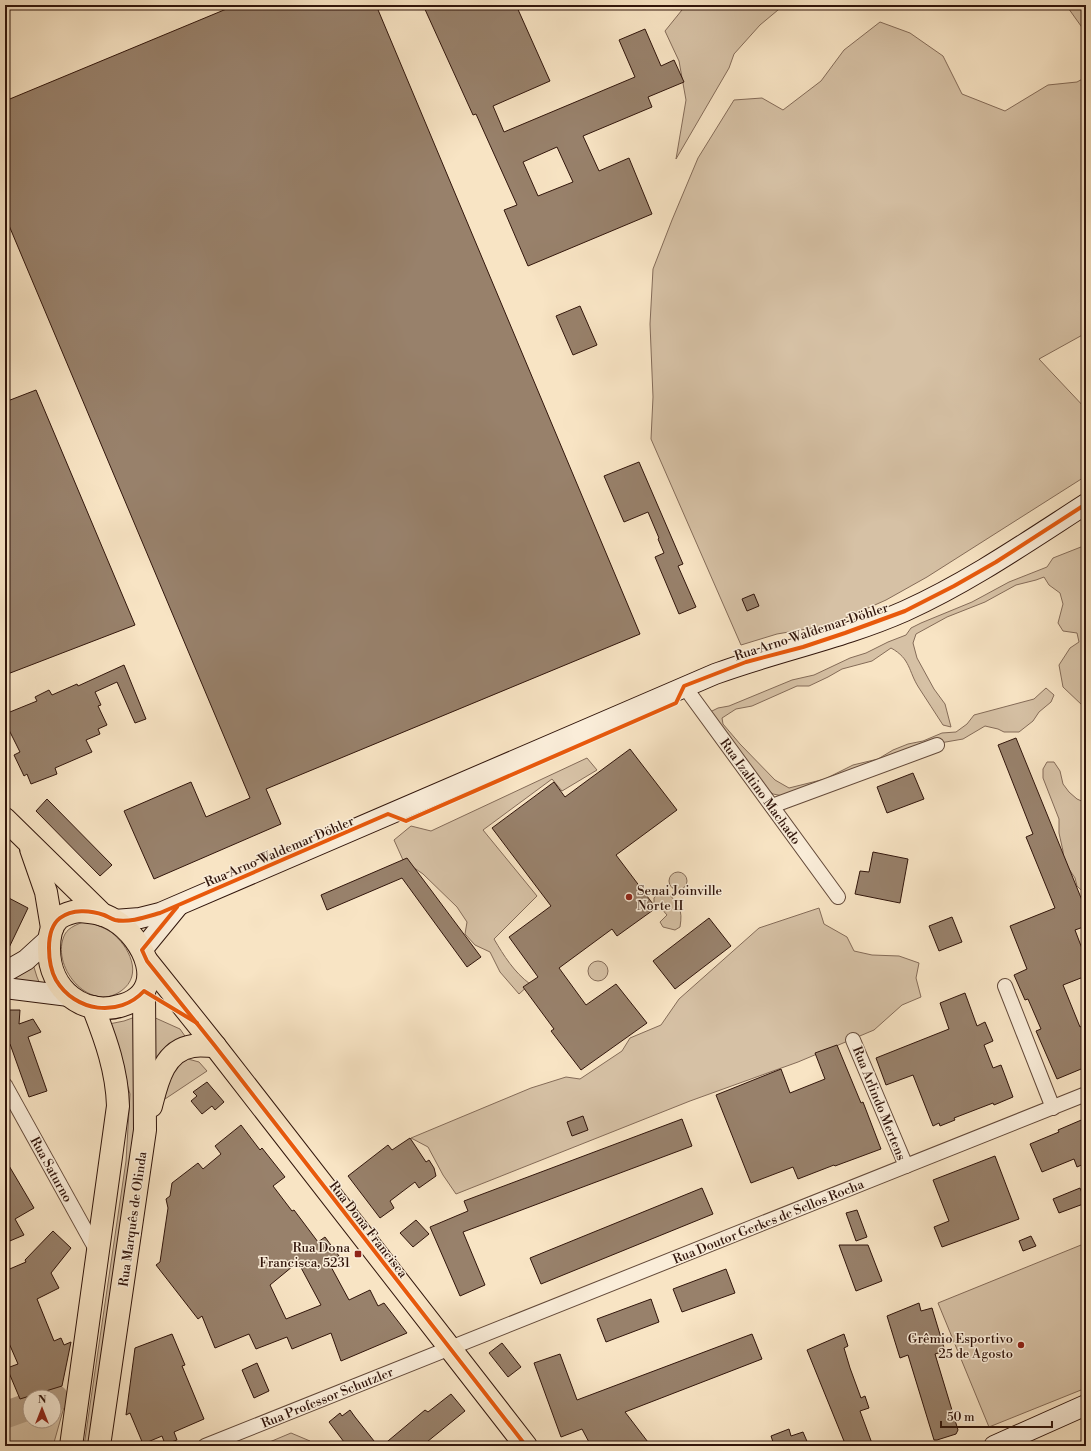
<svg xmlns="http://www.w3.org/2000/svg" width="1091" height="1451" font-family="'Libre Bodoni',serif">
	<rect width="100%" height="100%" fill="#f8e4c4"/>
	<filter id="stains"><feTurbulence type="fractalNoise" baseFrequency=".005" numOctaves="4"/><feColorMatrix values="0 0 0 0 .2 0 0 0 0 .09 0 0 0 0 .02 0 0 0 .5 -.17"/></filter>
	<radialGradient id="worn" r=".72"><stop offset=".6" stop-color="#630" stop-opacity="0"/><stop offset="1" stop-color="#630" stop-opacity=".3"/></radialGradient>
	<g fill="#d6c1a5" stroke="#846b58">
		<polygon points="686,5 784,5 760,25 734,54 729,68 676,159 686,100 679,61 665,31"/>
		<polygon points="1066,5 1086,5 1086,33"/>
		<polygon points="880,22 910,33 943,56 962,94 1005,111 1048,85 1077,82 1086,77 1086,333 1039,359 1086,409 1086,476 927,577 886,600 830,625 777,634 741,645 651,439 653,397 650,324 653,269 672,220 698,158 734,100 762,98 783,110 821,81 844,50"/>
		<path d="M1086,545V706H1083L1063,687L1059,665L1070,648L1079,642L1077,633L1063,631L1058,623L1063,604L1060,593L1049,585L1044,577L1036,580L1016,585L985,602L947,617L916,634L913,643L917,658L934,689L945,704L951,727L943,725C935,713 927,700 919,688C908,671 911,659 891,648L872,661L842,669L828,677L809,686H797L752,706L736,709L722,718L723,724L740,744L775,780L789,788L825,779L853,765L878,759L893,750L908,744L923,741L942,733L956,732L967,724L974,715L1034,699L1046,688L1054,695L1051,702L1039,712L1033,721L1019,732H1004L998,729L985,726L963,739L940,743L788,797L773,794L764,785L708,713L718,708L729,706L792,680L814,675L850,658L866,653L888,642L906,635L911,628L921,623L972,602L1009,582L1047,567L1053,558Z"/>
		<path d="M587,758L597,770L562,791L552,779L483,830L537,896L494,939C504,956 514,972 530,984L519,994L500,972L490,952L475,945L465,934L467,922L457,907L423,874L403,860L394,840L411,826L431,831Z"/>
		<polygon points="1047,762 1054,762 1060,771 1063,784 1069,792 1077,799 1086,803 1086,895 1077,886 1075,878 1063,860 1063,851 1059,833 1059,819 1043,778 1043,769"/>
		<circle cx="678" cy="881" r="9"/>
		<path d="M659,892H667C679,905 683,909 680,927L675,930L663,927L660,922L667,915L660,907L654,905V898Z"/>
		<polygon points="819,908 824,924 847,937 854,951 872,955 899,956 919,963 916,978 921,997 902,1005 874,1030 798,1062 690,1101 456,1194 443,1175 428,1147 411,1138 531,1088 566,1077 580,1079 622,1051 630,1038 661,1025 679,999 759,928"/>
		<path d="M86,921C94,924 103,927 111,932C129,946 144,975 121,991C89,1014 49,965 65,934C69,927 78,924 86,921Z"/>
		<circle cx="598" cy="971" r="10"/>
		<polygon points="33,964 37,977 42,989 5,982"/>
		<polygon points="138,1016 137,1109 90,1446 84,1446 126,1161 130,1094 109,1024 124,1021"/>
		<polygon points="151,1016 180,1029 187,1039 149,1088"/>
		<polygon points="188,1059 199,1062 207,1071 165,1099 165,1085 171,1067"/>
		<polygon points="1086,1243 1086,1388 989,1427 938,1303"/>
		<polygon points="66,1400 53,1446 5,1446 5,1412 10,1413 30,1408 30,1421 54,1421 54,1402"/>
		<polygon points="291,1433 310,1441 313,1446 260,1446"/>
	</g>
	<g fill="none" stroke-linecap="round" stroke-linejoin="round">
		<g stroke="#b49e85" stroke-width="27">
			<polyline points="54,1398 55,1398"/>
			<polyline points="5,1415 30,1406"/>
		</g>
	</g>
	<g fill="#98816b" stroke="#31150b" fill-rule="evenodd">
		<polygon points="236,5 376,5 640,634 266,789 281,824 154,879 124,811 191,782 206,817 250,798 5,216 5,101"/>
		<path d="M423,5H516L550,81L493,106L504,132L635,77L619,40L645,29L661,66L674,60L684,82L648,97L652,107L583,136L599,171L629,158L652,214L528,266L504,210L517,205L476,114L473,115ZM557,147L573,182L538,196L523,162Z"/>
		<polygon points="580,306 597,345 573,355 556,316"/>
		<polygon points="36,390 135,625 5,675 5,402"/>
		<polygon points="639,462 683,564 678,566 696,607 679,614 655,557 664,553 658,539 659,538 648,512 624,522 604,476"/>
		<polygon points="754,594 759,606 747,611 742,599"/>
		<polygon points="124,665 146,719 135,723 117,682 95,692 101,705 98,706 107,725 98,729 100,734 86,740 92,752 55,768 57,774 31,784 27,774 24,776 14,755 20,752 5,722 5,714 37,701 35,697 49,690 52,695 77,684 78,686"/>
		<polygon points="1016,738 1086,910 1086,926 1075,930 1086,959 1086,976 1063,985 1080,1027 1086,1024 1086,1067 1057,1079 1036,1031 1041,1029 1028,999 1025,1000 1014,975 1027,969 1010,926 1055,908 1026,837 1033,834 998,745"/>
		<polygon points="630,749 677,810 616,855 656,908 617,936 612,929 559,968 586,1005 616,984 647,1023 581,1070 551,1031 554,1029 523,987 538,977 509,937 551,906 492,828 554,782 565,797"/>
		<polygon points="913,773 924,799 887,813 877,787"/>
		<polygon points="47,799 112,865 100,876 36,811"/>
		<polygon points="873,852 908,859 900,903 855,894 860,871 869,872"/>
		<polygon points="407,858 481,957 467,967 402,878 327,910 321,895"/>
		<polygon points="5,896 28,908 5,956"/>
		<polygon points="952,917 962,942 939,951 929,926"/>
		<polygon points="709,918 731,946 675,989 653,961"/>
		<polygon points="965,993 977,1026 985,1022 993,1041 984,1045 993,1068 1001,1065 1013,1097 994,1105 993,1103 954,1118 955,1120 940,1126 939,1123 933,1126 913,1075 886,1085 876,1058 949,1029 940,1003"/>
		<polygon points="5,1010 20,1010 19,1024 33,1019 41,1032 28,1037 47,1091 29,1097 10,1044 5,1046"/>
		<polygon points="837,1045 861,1103 863,1102 881,1149 835,1166 834,1165 798,1179 793,1167 751,1183 716,1095 781,1069 790,1093 825,1079 815,1053"/>
		<polygon points="207,1082 224,1102 215,1110 212,1106 202,1114 191,1101 197,1096 193,1092"/>
		<polygon points="583,1116 588,1130 572,1136 567,1122"/>
		<polygon points="1086,1118 1086,1163 1077,1167 1074,1159 1042,1172 1030,1144 1059,1132 1058,1130"/>
		<polygon points="682,1119 692,1146 463,1232 485,1285 460,1296 430,1227 468,1211 464,1201"/>
		<path d="M241,1125L260,1150L262,1148L285,1177L273,1186L292,1211L294,1210L318,1242L325,1237L339,1256L329,1263L349,1300L370,1290L378,1306L384,1303L407,1333L341,1361L331,1333L292,1349L287,1337L256,1349L249,1334L215,1348L202,1316L198,1319L156,1265L160,1262L168,1208L166,1199L170,1196L172,1183L198,1163L203,1169L221,1154L215,1146ZM298,1262L321,1305L286,1319L270,1285Z"/>
		<polygon points="410,1138 426,1162 429,1160 434,1168 436,1176 419,1188 415,1182 390,1201 394,1208 380,1218 348,1176 388,1145 392,1150"/>
		<polygon points="995,1156 1019,1219 942,1247 934,1227 949,1221 933,1180"/>
		<polygon points="5,1159 34,1208 15,1219 24,1235 5,1243"/>
		<polygon points="702,1188 713,1214 541,1284 530,1258"/>
		<polygon points="1080,1188 1086,1203 1059,1213 1053,1199"/>
		<polygon points="857,1210 867,1237 856,1241 846,1213"/>
		<polygon points="416,1220 429,1234 413,1247 400,1233"/>
		<polygon points="53,1231 71,1248 51,1273 59,1288 37,1299 54,1341 61,1338 64,1345 71,1342 62,1386 20,1399 7,1368 18,1364 5,1334 5,1271 26,1262 25,1260"/>
		<polygon points="1031,1236 1036,1246 1023,1251 1019,1241"/>
		<polygon points="839,1245 868,1245 882,1281 856,1291"/>
		<polygon points="726,1269 735,1293 682,1312 673,1289"/>
		<polygon points="651,1299 659,1322 606,1342 597,1319"/>
		<polygon points="919,1303 921,1311 932,1308 945,1351 935,1354 958,1430 956,1434 937,1440 934,1440 908,1355 900,1358 887,1316"/>
		<polygon points="172,1334 185,1365 182,1366 204,1419 174,1432 177,1440 165,1444 162,1436 143,1444 130,1413 126,1415 135,1348"/>
		<polygon points="752,1334 762,1359 625,1412 651,1446 591,1446 582,1429 561,1437 534,1363 560,1354 577,1400"/>
		<polygon points="844,1334 848,1346 844,1348 850,1368 861,1398 865,1396 869,1408 860,1411 873,1446 846,1446 807,1350"/>
		<polygon points="502,1343 521,1367 508,1377 489,1353"/>
		<polygon points="257,1363 269,1391 254,1398 242,1370"/>
		<polygon points="451,1394 465,1411 422,1446 382,1446 425,1410 428,1412"/>
		<polygon points="350,1410 355,1417 378,1446 347,1446 329,1422 340,1413 342,1416"/>
		<polygon points="789,1429 791,1436 803,1432 809,1446 768,1446 767,1444 773,1442 771,1436"/>
	</g>
	<g fill="none" stroke-linecap="round" stroke-linejoin="round">
		<g stroke="#634939" stroke-width="16">
			<g id="street">
				<polyline points="684,686 838,897"/>
				<polyline points="772,806 937,745"/>
				<polyline points="1005,986 1053,1108"/>
				<polyline points="853,1040 906,1166"/>
				<polyline points="5,1085 98,1253"/>
				<polyline points="205,1446 1086,1094"/>
			</g>
		</g>
		<g stroke="#31150b" stroke-width="22">
			<g id="secondary">
				<path d="M114,920L140,918L160,913L715,674C778,651 844,638 905,611C969,582 1027,542 1086,504"/>
				<polyline points="142,950 178,906"/>
				<polyline points="5,972 26,960 49,939"/>
				<polyline points="5,988 69,996"/>
				<polyline points="994,1446 1086,1405"/>
			</g>
		</g>
		<g stroke="#31150b" stroke-width="24">
			<g id="primary">
				<polyline points="5,819 103,915"/>
				<polyline points="31,849 46,892 52,928"/>
				<path d="M79,911C91,912 103,913 114,920C144,938 169,991 123,1005C84,1018 49,990 49,949C49,938 50,926 59,918C65,914 72,912 79,911Z"/>
				<polyline points="147,961 215,1046 526,1446"/>
				<path d="M151,1106C157,1082 164,1050 193,1046C200,1045 208,1046 215,1046"/>
				<path d="M71,1446L118,1106C117,1071 106,1040 93,1007"/>
				<polyline points="99,1446 145,1130 144,991"/>
			</g>
		</g>
		<use href="#street" stroke="#faedd9" stroke-width="14"/>
		<use href="#secondary" stroke="#faedd9" stroke-width="20"/>
		<use href="#primary" stroke="#f8e4c4" stroke-width="22"/>
		<g stroke="#faedd9" stroke-width="6">
			<g id="cycleway">
				<polyline points="177,907 142,950 147,961 215,1046 526,1446"/>
				<path d="M197,1023L144,991C119,1018 75,1012 56,980C51,971 49,959 49,948C49,937 51,925 60,918C72,909 90,910 104,915C107,916 111,919 115,920C129,923 146,917 160,913L388,814L406,821L676,703L684,686L746,662L803,647L845,633L905,611L954,586L996,562L1086,504"/>
			</g>
		</g>
		<use href="#cycleway" stroke="#e8590c" stroke-width="4"/>
	</g>
	<g fill="#8f2418" stroke="#faedd9" stroke-width="1.5">
		<circle cx="629" cy="897" r="4"/>
		<rect x="354" y="1250" width="8" height="8" rx="2"/>
		<circle cx="1021" cy="1345" r="4"/>
	</g>
	<g text-anchor="middle" stroke-width="3" stroke-linejoin="round" paint-order="stroke">
		<g font-size="13" fill="#31150b" stroke="#faedd9">
			<text transform="translate(811 631) rotate(-18)" y="5">Rua Arno Waldemar Döhler</text>
			<text transform="translate(761 791) rotate(54)" y="5">Rua Izaltino Machado</text>
			<text transform="translate(279 851) rotate(-23)" y="5">Rua Arno Waldemar Döhler</text>
			<text transform="translate(880 1103) rotate(68)" y="5">Rua Arlindo Mertens</text>
			<text transform="translate(52 1169) rotate(61)" y="5">Rua Saturno</text>
			<text transform="translate(132 1219) rotate(-82)" y="5">Rua Marquês de Olinda</text>
			<text transform="translate(768 1221) rotate(-22)" y="5">Rua Doutor Gerkes de Sellos Rocha</text>
			<text transform="translate(369 1229) rotate(52)" y="5">Rua Dona Francisca</text>
			<text transform="translate(327 1397) rotate(-22)" y="5">Rua Professor Schutzler</text>
		</g>
		<g font-size="13" fill="#31150b" stroke="#faedd9" text-anchor="end">
			<text x="637" y="895" text-anchor="start">Senai Joinville<tspan x="637" dy="15">Norte II</tspan></text>
			<text x="350" y="1252">Rua Dona<tspan x="350" dy="15">Francisca, 5231</tspan></text>
			<text x="1013" y="1343">Grêmio Esportivo<tspan x="1013" dy="15">25 de Agosto</tspan></text>
		</g>
	</g>
	<rect width="1091" height="1451" fill="none" stroke="#f8e4c4" stroke-width="20"/>
	<rect x="6" y="6" width="1079" height="1439" fill="none" stroke="#31150b" stroke-width="2"/>
	<rect x="10" y="10" width="1071" height="1431" fill="none" stroke="#31150b"/>
	<g transform="translate(42 1409)"><circle r="19" fill="#faedd9" stroke="#aa9787"/>
	<path d="M0-3L7 15L0 10L-7 15Z" fill="#8f2418"/>
	<text y="-6" font-size="11" font-weight="bold" text-anchor="middle" fill="#31150b">N</text>
	</g>
	<path d="M941 1421v6h111v-6" fill="none" stroke="#31150b" stroke-width="2"/>
	<text x="947" y="1421" font-size="12" fill="#31150b" stroke="#faedd9" stroke-width="3" paint-order="stroke">50 m</text>
	<rect width="100%" height="100%" filter="url(#stains)"/>
	<rect width="100%" height="100%" fill="url(#worn)"/>
</svg>
